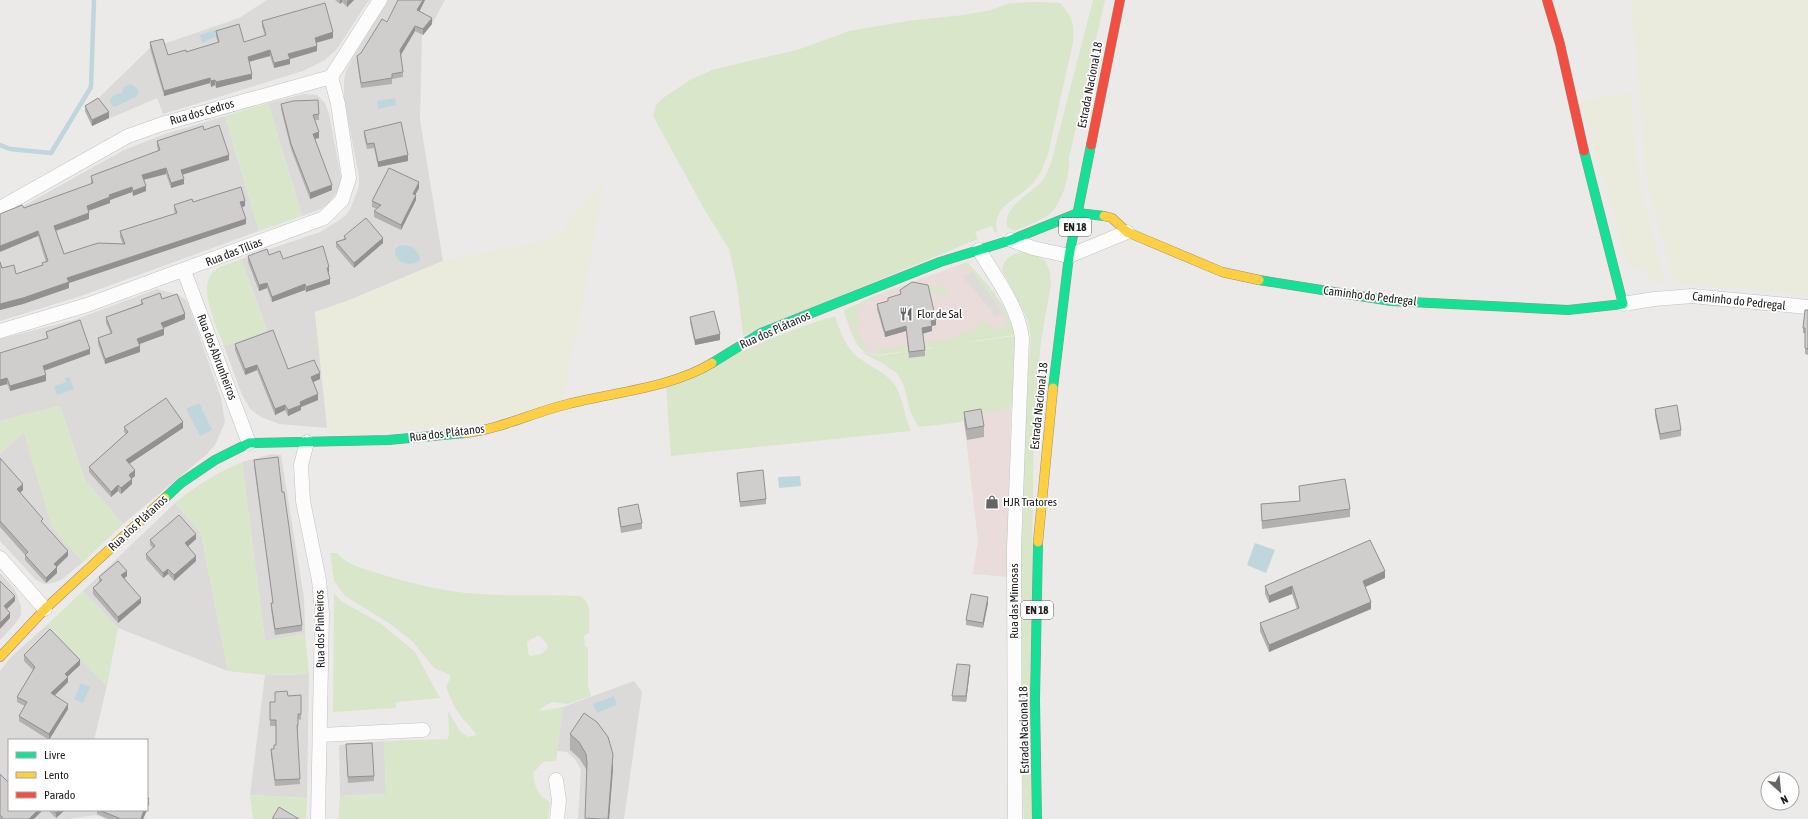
<svg xmlns="http://www.w3.org/2000/svg" width="1808" height="819" font-family="'Asap Condensed',sans-serif">
	<rect width="100%" height="100%" fill="#eceae8"/>
	<g fill="#dbdad9">
		<polygon points="267,0 369,0 337,49 325,60 303,71 163,114 157,98 92,126 85,111 149,49 239,18"/>
		<polygon points="388,0 445,0 433,22 422,36 420,120 443,261 347,301 315,312 327,428 279,424 261,417 250,409 242,395 224,346 267,330 241,259 320,232 338,221 346,215 351,207 359,186 359,177 344,98 344,80 346,71 352,59"/>
		<polygon points="304,94 317,95 325,103 329,114 341,177 340,188 328,204 321,209 302,216 268,103"/>
		<polygon points="225,116 259,231 81,296 0,321 0,219 124,150 165,134"/>
		<polygon points="157,289 179,295 187,301 221,398 225,422 215,445 207,454 123,524 85,480 60,406 0,421 0,339 74,320"/>
		<polygon points="24,432 52,527 83,562 61,580 53,583 44,584 36,580 0,541 0,454"/>
		<polygon points="272,454 281,455 304,598 305,634 265,641 242,462"/>
		<polygon points="175,503 201,533 228,671 118,628 83,591"/>
		<polygon points="0,573 14,588 21,606 21,615 15,624 0,640"/>
		<polygon points="47,625 107,686 94,740 9,740 9,810 147,810 147,802 150,803 143,819 106,819 95,815 70,819 0,819 0,671 11,657"/>
		<polygon points="309,674 307,798 250,795 265,675"/>
		<polygon points="634,681 642,692 624,819 578,819 581,769 574,758 567,752 557,751 563,707"/>
		<polygon points="384,741 386,794 340,796 339,745"/>
	</g>
	<g fill="#e9dcdb">
		<polygon points="967,262 1002,304 1011,324 1014,334 879,355 866,353 858,346 851,333 844,311 871,297"/>
		<polygon points="1011,407 1007,577 973,574 978,541 964,421"/>
	</g>
	<g fill="#eaebdc">
		<polygon points="1631,0 1808,0 1808,295 1749,289 1675,284 1647,184"/>
		<polygon points="1632,92 1634,136 1640,187 1663,274 1664,282 1652,285 1645,271 1631,268 1621,246 1610,200 1580,101"/>
		<polygon points="604,182 585,290 563,398 485,423 354,435 329,434 315,312 347,301 443,261 554,239"/>
	</g>
	<g fill="#d9e6ca" fill-rule="evenodd">
		<path d="M1093,0H1105L1069,158C1070,174 1063,201 1051,213C1043,220 1025,226 1015,231L1007,227C1003,206 1029,195 1041,182C1046,177 1048,170 1051,163Z"/>
		<path d="M1038,2L1060,3C1072,15 1075,26 1073,43L1048,154C1044,165 1040,176 1032,184C1018,200 992,205 997,232L995,233L992,226L975,232L978,239L743,336L737,285L729,249L704,209L653,116L656,105L663,98L690,80L712,70L800,49L849,31L914,20L964,15L991,10L1010,3Z"/>
		<polygon points="268,103 302,216 259,231 225,116"/>
		<path d="M1020,252L1033,255L1045,260L1050,272L1051,284L1041,341L1034,418L1032,554L1034,819H1024L1022,761L1021,548L1027,387L1031,336L1027,318L1002,270C1004,259 1009,256 1020,252Z"/>
		<path d="M241,259L267,331L224,346C218,329 197,288 213,272C220,265 232,263 241,259Z"/>
		<path d="M967,262C987,283 1008,306 1014,335L956,344L1015,336L1012,407L955,423L918,427L910,411L904,386L897,373L882,363L861,352L879,356L909,351L910,358L925,356L924,350L936,347L877,355V350L956,338L965,330L973,331L979,322H987L994,330L1000,327L1005,329L1007,325L1005,316L999,305L967,267L961,266Z"/>
		<polygon points="900,286 855,308 861,322 855,326 864,346 867,347 865,352 860,348 857,342 858,341 857,338 855,339 844,310"/>
		<polygon points="935,286 943,287 949,291 946,291 947,294 938,295 937,293 929,294 915,288"/>
		<path d="M835,316C840,332 847,351 862,360C873,368 886,373 894,384C903,396 904,416 911,431L671,456L666,388C721,361 776,333 835,316Z"/>
		<polygon points="60,406 85,480 123,524 83,562 52,527 24,432 0,454 0,421"/>
		<path d="M242,462L265,641L305,634L309,674L265,675L228,671L201,533L175,503C197,485 216,473 242,462Z"/>
		<path d="M330,553H337C347,565 362,568 377,573C410,583 444,592 479,594C512,596 546,594 580,596C593,603 589,620 589,633L584,636L585,646L588,648V686L591,696L568,704L552,702L540,709V711L563,707L556,761L543,762L533,773C534,786 538,796 550,802L548,819H338L340,796L386,794L384,741L448,739L449,733L448,711L460,731L468,737L477,735L462,718L454,706L446,687L450,679V675L434,668L413,642L389,623L345,596L334,581ZM537,636H540L547,644L548,647L542,654L530,656L528,653L527,642Z"/>
		<polygon points="83,591 118,628 107,686 47,625"/>
		<polygon points="334,593 341,601 380,623 415,652 440,698 396,702 396,708 333,712"/>
		<polygon points="250,795 307,798 306,819 253,819"/>
	</g>
	<polygon fill="#dcdbda" points="972,272 998,305 1002,313 994,317 991,310 963,277"/>
	<g fill="#bed6dc">
		<polygon points="218,29 226,29 226,32 202,43 200,35"/>
		<polygon points="130,84 137,88 139,92 137,96 115,107 112,106 110,100 114,95 122,93 124,87"/>
		<polygon points="395,98 396,105 378,109 377,101"/>
		<path d="M406,245L414,248L420,257V261C409,267 394,263 395,249L399,246Z"/>
		<polygon points="69,377 74,389 57,395 54,387 66,382 65,378"/>
		<polygon points="199,403 212,430 200,436 186,409"/>
		<polygon points="800,476 801,486 779,488 778,477"/>
		<polygon points="1255,543 1275,550 1266,573 1247,565"/>
		<polygon points="81,683 90,687 83,703 74,699"/>
		<polygon points="614,696 617,705 597,713 593,704"/>
	</g>
	<g fill="none" stroke-linecap="round" stroke-linejoin="round">
		<polyline stroke="#bed6dc" stroke-width="4.5" points="0,145 10,149 51,153 91,87 94,0"/>
		<g stroke="#c3c2c2" stroke-width="15">
			<g id="street">
				<polyline points="0,208 128,136 162,124 331,77 380,0"/>
				<polyline points="1011,240 1033,248 1069,256 1127,232"/>
				<path d="M979,250C996,278 1018,306 1022,338L1014,549L1015,819"/>
				<polyline points="184,271 249,443"/>
				<polyline points="1623,304 1654,299 1692,296 1808,307"/>
				<polyline points="0,331 87,305 324,218 342,200 349,178 338,104 331,77"/>
				<polyline points="307,442 301,465 303,501 319,580 322,613 318,819"/>
				<polyline points="0,558 45,609"/>
				<polyline points="320,735 423,730"/>
				<polyline points="556,780 559,800 557,819"/>
			</g>
		</g>
		<g stroke="#939482" stroke-width="10">
			<g id="fast">
				<polyline points="1259,280 1391,301 1568,310 1623,304 1584,151"/>
				<polyline points="712,363 761,333 940,262 1011,240 1078,213 1104,216"/>
				<polyline points="1053,388 1069,256 1091,145"/>
				<polyline points="165,498 181,483 215,460 249,443 388,440 465,433"/>
				<polyline points="1037,819 1035,700 1038,542"/>
			</g>
		</g>
		<g stroke="#939482" stroke-width="10">
			<g id="slow">
				<polyline points="1104,216 1112,218 1127,232 1222,272 1259,280"/>
				<path d="M465,433C501,429 534,412 568,404C615,392 671,388 712,363"/>
				<polyline points="1038,542 1053,388"/>
				<polyline points="0,657 45,609 165,498"/>
			</g>
		</g>
		<g stroke="#939482" stroke-width="10">
			<g id="jam">
				<polyline points="1547,0 1560,44 1584,151"/>
				<polyline points="1091,145 1120,0"/>
			</g>
		</g>
		<use href="#street" stroke="#fcfcfc" stroke-width="14"/>
		<use href="#fast" stroke="#16e098" stroke-width="9"/>
		<use href="#slow" stroke="#ffcf43" stroke-width="9"/>
		<use href="#jam" stroke="#f24e42" stroke-width="9"/>
	</g>
	<g fill="#b3b1b0">
		<polygon points="335,0 354,0 347,7 342,2 340,4"/>
		<polygon points="425,0 419,12 432,24 423,35 415,31 401,55 403,72 403,77 392,79 392,84 361,88 357,61 357,56 361,53 387,22"/>
		<polygon points="262,21 333,38 316,43 317,51 290,59 290,64 274,68 270,56 249,62 252,79 216,88 215,85 211,87 210,83 164,96 150,48 150,42 168,55 186,52 218,43 216,36 216,31 244,42 265,36 262,26"/>
		<polygon points="281,104 319,114 319,120 315,120 319,138 315,139 332,190 310,199 291,149 281,109"/>
		<polygon points="85,106 109,118 92,126 85,111"/>
		<polygon points="204,130 229,160 182,175 184,184 171,188 166,174 144,180 146,191 133,196 132,192 110,200 110,203 89,211 89,219 56,231 64,254 123,244 120,237 120,231 175,214 174,210 174,205 193,202 245,206 242,207 246,224 69,283 69,288 23,304 0,310 0,262 2,268 16,274 42,265 42,263 46,262 38,236 24,208 91,184 91,176 158,151 157,146 157,141"/>
		<polygon points="364,131 408,161 378,167 374,148 367,149 364,136"/>
		<polygon points="419,188 415,195 416,200 401,230 374,217 374,211 377,209 372,207 372,201"/>
		<polygon points="344,236 383,243 354,268 336,247 336,242 344,239"/>
		<polygon points="269,255 283,259 329,272 328,272 330,284 306,292 305,290 272,302 267,288 259,291 248,262 248,256"/>
		<polygon points="900,290 936,325 932,326 932,331 923,333 925,350 925,356 909,358 906,331 885,337 877,309 877,304 888,301 888,298 900,295"/>
		<polygon points="162,299 185,319 163,328 164,335 139,344 140,352 105,364 98,344 98,338 111,334 106,323 106,317 141,304 141,300"/>
		<polygon points="1808,310 1808,355 1805,354 1805,333 1803,333 1803,328"/>
		<polygon points="690,317 720,340 695,345 690,322"/>
		<polygon points="46,332 90,354 44,371 46,381 10,391 7,384 0,386 0,353 47,339"/>
		<polygon points="235,344 288,369 320,379 313,382 318,400 301,407 301,410 288,416 285,410 275,415 257,370 245,375 235,350"/>
		<polygon points="1655,409 1681,430 1681,436 1660,440 1655,415"/>
		<polygon points="964,412 984,426 984,437 967,440 964,422"/>
		<polygon points="124,427 183,428 129,464 135,476 131,478 132,484 121,494 118,491 111,497 89,472 89,467 126,434 124,432"/>
		<polygon points="0,458 23,490 20,493 68,556 57,567 57,573 46,583 25,560 25,555 0,527"/>
		<polygon points="254,460 282,492 302,625 302,631 275,635 271,609 271,603 273,603 254,466"/>
		<polygon points="737,473 766,499 766,504 740,507"/>
		<polygon points="1299,486 1350,509 1350,517 1262,529 1261,504 1300,501"/>
		<polygon points="618,508 642,523 642,529 621,533 618,513"/>
		<polygon points="196,539 188,546 196,561 174,581 168,574 163,578 146,559 146,554 153,548 150,545 150,540"/>
		<polygon points="127,576 124,578 141,603 118,623 93,594 93,588 99,582 99,577"/>
		<polygon points="1385,578 1365,587 1371,609 1269,652 1260,631 1260,623 1297,609 1292,594 1269,603 1265,594 1265,586"/>
		<polygon points="988,603 983,628 966,625 966,620"/>
		<polygon points="24,655 80,665 68,676 68,682 54,696 68,709 49,740 19,721 19,716 25,706 17,702 17,697 33,670 24,661"/>
		<polygon points="970,670 966,702 952,701 952,696"/>
		<polygon points="301,695 301,720 298,719 298,731 297,731 300,784 275,786 271,754 271,749 274,749 276,745 276,726 270,726 270,707 275,702 288,696"/>
		<polygon points="570,734 613,769 609,819 585,819 587,774 586,769 579,758 570,750"/>
		<polygon points="346,750 374,776 374,781 348,783"/>
		<polygon points="0,774 34,819 0,819"/>
		<polygon points="48,810 65,810 56,818"/>
		<polygon points="97,810 147,810 143,819 108,819 97,814"/>
	</g>
	<g fill="#929090">
		<polygon points="340,0 342,0 342,2 340,4"/>
		<polygon points="349,0 354,0 347,7 347,1"/>
		<polygon points="423,0 425,0 417,16 417,10"/>
		<polygon points="432,18 432,24 423,35 423,29"/>
		<polygon points="415,26 415,31 400,56 400,50"/>
		<polygon points="333,32 333,38 315,43 315,38"/>
		<polygon points="317,46 317,51 290,59 290,64 274,68 274,63 288,54"/>
		<polygon points="270,50 270,56 248,62 248,57"/>
		<polygon points="252,74 252,79 216,88 216,82"/>
		<polygon points="210,78 210,83 164,96 164,91"/>
		<polygon points="215,80 215,85 211,87 211,81"/>
		<polygon points="109,112 109,118 92,126 92,120"/>
		<polygon points="319,132 319,138 313,139 313,134"/>
		<polygon points="229,155 229,160 181,175 181,170"/>
		<polygon points="408,155 408,161 378,167 378,162"/>
		<polygon points="166,168 166,174 142,180 142,175"/>
		<polygon points="184,179 184,184 171,188 171,183"/>
		<polygon points="419,182 419,188 413,199 413,194"/>
		<polygon points="332,185 332,190 310,199 310,193"/>
		<polygon points="146,186 146,191 133,196 133,191"/>
		<polygon points="132,187 132,192 110,200 110,203 87,211 87,206 109,195"/>
		<polygon points="416,195 416,200 401,230 401,225"/>
		<polygon points="245,201 245,206 240,208 240,202"/>
		<polygon points="89,213 89,219 54,231 54,226"/>
		<polygon points="246,219 246,224 69,283 69,288 23,304 0,310 0,304 67,278"/>
		<polygon points="38,231 38,236 0,252 0,246"/>
		<polygon points="383,238 383,243 354,268 354,263"/>
		<polygon points="329,267 329,272 327,273 327,268"/>
		<polygon points="330,279 330,284 306,292 306,287"/>
		<polygon points="267,283 267,288 259,291 259,285"/>
		<polygon points="305,284 305,290 272,302 272,297"/>
		<polygon points="185,314 185,319 161,329 161,323"/>
		<polygon points="936,320 936,325 932,326 932,331 922,334 922,328 931,321"/>
		<polygon points="906,326 906,331 885,337 885,332"/>
		<polygon points="164,329 164,335 137,345 137,339"/>
		<polygon points="720,334 720,340 695,345 695,340"/>
		<polygon points="140,346 140,352 105,364 105,359"/>
		<polygon points="90,349 90,354 43,371 43,366"/>
		<polygon points="257,365 257,370 245,375 245,369"/>
		<polygon points="320,373 320,379 311,383 311,377"/>
		<polygon points="46,375 46,381 10,391 10,386"/>
		<polygon points="7,378 7,384 0,386 0,380"/>
		<polygon points="318,394 318,400 301,407 301,410 288,416 288,410 300,402"/>
		<polygon points="285,405 285,410 275,415 275,409"/>
		<polygon points="183,422 183,428 126,466 126,460"/>
		<polygon points="135,470 135,476 129,481 129,475"/>
		<polygon points="132,479 132,484 121,494 121,488"/>
		<polygon points="23,484 23,490 17,495 17,489"/>
		<polygon points="118,485 118,491 111,497 111,492"/>
		<polygon points="196,534 196,539 185,549 185,543"/>
		<polygon points="68,551 68,556 54,569 54,564"/>
		<polygon points="196,556 196,561 174,581 174,575"/>
		<polygon points="57,567 57,573 46,583 46,578"/>
		<polygon points="168,569 168,574 163,578 163,573"/>
		<polygon points="127,571 127,576 121,581 121,575"/>
		<polygon points="1385,571 1385,578 1363,588 1363,581"/>
		<polygon points="1292,586 1292,594 1269,603 1269,596"/>
		<polygon points="15,596 15,601 4,612 4,606"/>
		<polygon points="988,597 988,603 983,628 983,623"/>
		<polygon points="141,598 141,603 118,623 118,617"/>
		<polygon points="1371,602 1371,609 1269,652 1269,645"/>
		<polygon points="10,613 10,618 0,629 0,623"/>
		<polygon points="80,660 80,665 65,679 65,674"/>
		<polygon points="970,665 970,670 966,702 966,696"/>
		<polygon points="68,677 68,682 51,699 51,693"/>
		<polygon points="68,704 68,709 49,740 49,734"/>
		<polygon points="613,754 613,769 609,819 608,819"/>
		<polygon points="149,798 149,804 147,809 147,803"/>
		<polygon points="38,810 43,810 34,819 29,819"/>
		<polygon points="59,810 65,810 56,818 56,813"/>
		<polygon points="144,810 147,810 143,819 141,819"/>
	</g>
	<g fill="#d0cecd" stroke="#929090">
		<polygon points="398,0 423,0 417,10 432,18 423,29 415,26 400,50 403,72 392,74 392,78 361,83 357,56 361,53 382,19 387,22"/>
		<polygon points="325,3 333,32 315,38 317,46 288,54 290,59 274,63 270,50 248,57 252,74 216,82 215,80 211,81 210,78 164,91 150,42 163,39 168,55 186,50 186,52 219,42 216,31 239,24 244,42 266,35 262,21"/>
		<polygon points="98,98 109,112 92,120 85,106"/>
		<polygon points="318,100 319,114 313,115 319,132 313,134 332,185 310,193 291,144 281,104 293,101"/>
		<polygon points="401,122 408,155 378,162 374,143 367,144 364,131"/>
		<polygon points="219,125 229,155 181,170 184,179 171,183 166,168 142,175 146,186 133,191 132,187 109,195 110,197 87,206 89,213 54,226 64,254 98,243 125,244 120,231 177,213 174,205 192,199 193,202 241,187 245,201 240,202 246,219 67,278 69,282 23,298 0,304 0,262 2,268 14,265 16,274 43,265 42,263 48,261 38,231 0,246 0,214 22,205 24,208 93,183 91,176 160,150 157,141 203,126 204,130"/>
		<polygon points="389,168 419,182 413,194 416,195 401,225 374,211 381,205 372,201"/>
		<polygon points="366,218 383,238 354,263 336,242 346,239 344,236"/>
		<polygon points="323,246 329,267 327,268 330,279 306,287 305,284 272,297 267,283 259,285 248,256 267,249 269,255 280,251 283,259"/>
		<polygon points="912,282 928,285 936,320 931,321 932,326 922,328 925,350 909,352 906,326 885,332 877,304 888,301 888,298 901,294 900,290"/>
		<polygon points="160,293 162,299 177,294 185,314 161,323 164,329 137,339 140,346 105,359 98,338 112,333 106,317 143,304 141,300"/>
		<polygon points="1805,310 1808,310 1808,349 1805,348 1805,328 1803,328"/>
		<polygon points="714,311 720,334 695,340 690,317"/>
		<polygon points="80,320 90,349 43,366 46,375 10,386 7,378 0,380 0,353 48,338 46,332"/>
		<polygon points="273,330 288,369 314,360 320,373 311,377 318,394 300,402 301,405 288,410 285,405 275,409 257,365 245,369 235,344"/>
		<polygon points="166,398 183,422 126,460 135,470 129,475 132,479 121,488 118,485 111,492 89,467 128,432 124,427"/>
		<polygon points="1677,405 1681,430 1660,434 1655,409"/>
		<polygon points="981,409 984,426 967,429 964,412"/>
		<polygon points="278,457 282,492 284,492 289,527 302,625 275,629 271,603 273,603 254,460"/>
		<polygon points="0,458 23,484 17,489 43,519 41,521 68,551 54,564 57,567 46,578 25,555 28,552 0,521"/>
		<polygon points="763,470 766,499 740,502 737,473"/>
		<polygon points="1345,479 1350,509 1262,521 1261,504 1300,501 1299,486"/>
		<polygon points="638,504 642,523 621,527 618,508"/>
		<polygon points="179,515 196,534 185,543 196,556 174,575 168,569 163,573 146,554 155,546 150,540"/>
		<polygon points="1370,540 1385,571 1363,581 1371,602 1269,645 1260,623 1299,608 1292,586 1269,596 1265,586"/>
		<polygon points="118,561 127,571 121,575 141,598 118,617 93,588 102,580 99,577"/>
		<polygon points="0,581 15,596 4,606 10,613 0,623"/>
		<polygon points="971,594 988,597 983,623 966,620"/>
		<polygon points="50,629 80,660 65,674 68,677 51,693 68,704 49,734 19,716 27,702 17,697 35,667 24,655"/>
		<polygon points="957,664 970,665 966,696 952,696"/>
		<polygon points="287,691 288,696 301,695 301,714 298,714 298,725 297,725 300,779 275,780 271,749 274,749 274,745 276,745 276,720 270,720 270,702 275,702 275,692"/>
		<polygon points="584,713 597,722 608,737 613,754 608,819 599,819 585,818 587,763 586,754 579,742 570,734"/>
		<polygon points="372,743 374,776 348,777 346,744"/>
		<polygon points="0,774 9,783 9,810 38,810 29,819 4,819 0,815"/>
		<polygon points="147,797 149,798 147,803"/>
		<polygon points="279,807 299,819 272,819"/>
		<polygon points="53,810 59,810 56,813"/>
		<polygon points="99,810 144,810 141,819 121,819"/>
	</g>
	<defs>
		<g id="restaurant-bare" transform="scale(1.08)"><path d="M-5-6h1v4h1v-4h1v4h1v-4h1v5L-1.5 .5V6h-2V.5L-5-1ZM5-6V6H3V1.5H1.5Q1.5-4 5-6Z" fill="#666565" stroke="#fff" stroke-width="2.5" paint-order="stroke"/></g>
		<g id="shop-bare" transform="scale(1.08)"><path d="M-5-2.5h2.3a2.7 3.5 0 0 1 5.4 0H5L5.5 6h-11ZM-1.5-2.5h3a1.5 2.3 0 0 0-3 0Z" fill="#666565" stroke="#fff" stroke-width="2.5" paint-order="stroke"/></g>
	</defs>
	<g fill-rule="evenodd">
		<use href="#restaurant-bare" x="906" y="314"/>
		<use href="#shop-bare" x="992" y="502"/>
	</g>
	<g text-anchor="middle" stroke-width="3.5" stroke-linejoin="round" paint-order="stroke">
		<g fill="#fff" stroke="#626262" stroke-width="1">
			<rect x="1059" y="218" width="32" height="18" rx="3"/>
			<rect x="1021" y="601" width="32" height="18" rx="3"/>
		</g>
		<g font-size="11" font-weight="bold" fill="#1e1e1e">
			<text x="1075" y="231">EN 18</text>
			<text x="1037" y="614">EN 18</text>
		</g>
		<g font-size="12" fill="#1e1e1e" stroke="#fff">
			<text transform="translate(1090 85) rotate(-79)" y="4">Estrada Nacional 18</text>
			<text transform="translate(202 112) rotate(-16)" y="4">Rua dos Cedros</text>
			<text transform="translate(234 252) rotate(-21)" y="4">Rua das Tílias</text>
			<text transform="translate(1370 296) rotate(7)" y="4">Caminho do Pedregal</text>
			<text transform="translate(1739 301) rotate(6)" y="4">Caminho do Pedregal</text>
			<text transform="translate(775 330) rotate(-24)" y="4">Rua dos Plátanos</text>
			<text transform="translate(217 357) rotate(69)" y="4">Rua dos Abrunheiros</text>
			<text transform="translate(1039 406) rotate(-84)" y="4">Estrada Nacional 18</text>
			<text transform="translate(447 433) rotate(-7)" y="4">Rua dos Plátanos</text>
			<text transform="translate(138 523) rotate(-43)" y="4">Rua dos Plátanos</text>
			<text transform="translate(1014 601) rotate(-90)" y="4">Rua das Mimosas</text>
			<text transform="translate(320 629) rotate(-91)" y="4">Rua dos Pinheiros</text>
			<text transform="translate(1024 730) rotate(-91)" y="4">Estrada Nacional 18</text>
		</g>
		<g font-size="12" fill="#1e1e1e" stroke="#fff" text-anchor="start">
			<text x="917" y="318">Flor de Sal</text>
			<text x="1003" y="506">HJR Tratores</text>
		</g>
	</g>
	<rect x="8" y="739" width="140" height="72" fill="#ffffff" stroke="#a5a5a5"/>
	<rect x="16" y="752" width="20" height="6" fill="#16e098" stroke="#a5a5a5"/>
	<text x="44" y="759" font-size="12" fill="#1e1e1e">Livre</text>
	<rect x="16" y="772" width="20" height="6" fill="#ffcf43" stroke="#a5a5a5"/>
	<text x="44" y="779" font-size="12" fill="#1e1e1e">Lento</text>
	<rect x="16" y="792" width="20" height="6" fill="#f24e42" stroke="#a5a5a5"/>
	<text x="44" y="799" font-size="12" fill="#1e1e1e">Parado</text>
	<g transform="translate(1780 791) rotate(153)"><circle r="19" fill="#ffffff" stroke="#a5a5a5"/>
	<path d="M0-3L7 15L0 10L-7 15Z" fill="#666565"/>
	<text y="-6" font-size="11" font-weight="bold" text-anchor="middle" fill="#1e1e1e">N</text>
	</g>
</svg>
